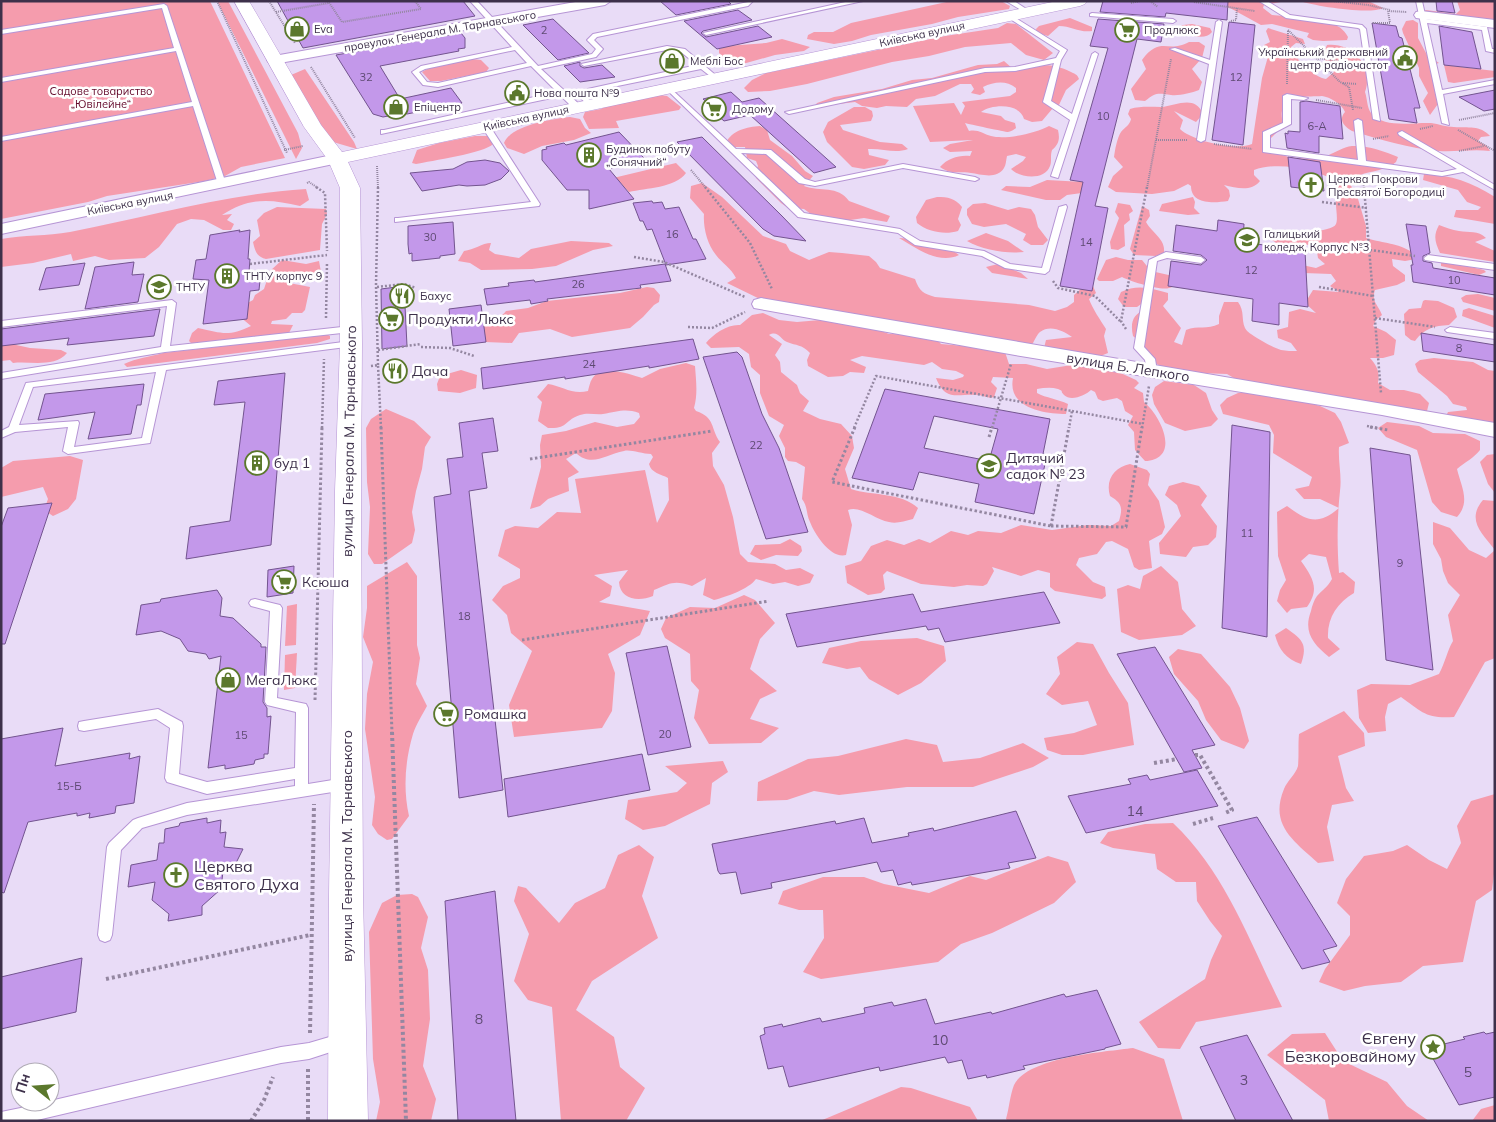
<svg xmlns="http://www.w3.org/2000/svg" width="1496" height="1122" font-family="Mulish,sans-serif">
	<rect width="100%" height="100%" fill="#e9dcf7"/>
	<g fill="#f59cad">
		<polygon points="1,1 210,1 285,158 241,167 225,176 205,181 107,196 88,202 1,219"/>
		<polygon points="217,1 228,1 298,133 302,148 296,159"/>
		<polygon points="951,1 1001,1 1010,6 1009,9 958,17 932,24 871,35 852,41 834,44 807,39 808,35 814,32 833,32 851,23"/>
		<path d="M1186,1H1286L1264,5L1263,8L1272,15L1307,18L1306,21C1323,23 1339,20 1348,37L1347,40L1323,41L1313,40L1307,37L1309,33L1272,24L1261,25L1230,8Z"/>
		<path d="M1300,1H1368L1383,8C1370,15 1314,6 1300,1Z"/>
		<polygon points="1457,1 1495,1 1495,27 1420,13 1426,10 1456,14 1460,10"/>
		<path d="M1070,18L1092,27V31C1080,33 1071,26 1059,26L1048,36L1037,33L1036,29L1039,26Z"/>
		<path d="M1413,20L1418,23V38L1427,55L1439,63L1432,65C1435,78 1432,90 1440,101L1430,115L1423,101L1428,93L1419,76V68L1403,33L1402,29L1406,21Z"/>
		<polygon points="1007,23 1016,24 1053,53 1044,60 1026,55 1011,43 965,47 929,56 892,62 807,84 770,91 748,92 744,88 752,80 766,73 945,36 998,28"/>
		<path d="M1192,24L1210,28L1212,32C1205,41 1190,35 1180,32L1178,28L1183,25Z"/>
		<path d="M1268,28L1303,39L1305,44L1296,43L1291,47C1293,57 1315,78 1326,79L1334,72L1322,56L1327,45C1353,42 1374,67 1365,92C1367,97 1367,108 1371,113C1384,129 1414,122 1431,123C1439,124 1446,127 1454,127C1468,128 1480,125 1490,136L1481,137L1478,141L1487,146L1490,151C1473,149 1456,152 1439,151C1409,148 1381,140 1352,131C1344,126 1338,120 1345,112C1342,104 1330,97 1322,96C1309,97 1285,94 1282,111C1281,116 1283,121 1282,127L1270,139L1269,144C1277,161 1310,160 1326,156C1335,153 1343,147 1352,146C1367,145 1384,151 1398,157L1396,162C1382,173 1365,170 1350,180L1351,186L1356,192L1366,226V238C1386,244 1395,242 1414,253L1416,259L1405,261L1392,259L1393,266L1405,275V281L1397,285L1375,290C1371,302 1378,304 1382,315L1376,320L1373,326L1386,332L1396,340L1394,355L1383,358H1370C1377,366 1380,372 1378,383L1390,390H1404L1420,394L1429,403L1427,411L1413,413L1239,381L1227,374L1171,372L1148,359L1141,343L1133,336C1130,322 1133,314 1146,309L1144,302L1137,307H1124L1118,299L1121,292C1137,284 1151,288 1168,293V300L1163,306L1181,328L1174,342L1182,345L1186,330C1198,325 1207,330 1219,324V316L1224,302H1238C1245,312 1241,319 1245,328C1247,334 1274,348 1281,350C1286,351 1292,351 1297,351L1291,343L1278,338L1277,330L1288,327L1289,312L1300,309L1316,313L1305,303L1313,290L1339,292L1330,286L1336,281L1331,274L1304,273L1302,265L1316,268L1325,264L1318,258L1316,245L1278,244L1269,238C1283,231 1332,234 1336,224C1338,219 1336,210 1336,204C1335,196 1339,189 1337,181C1314,169 1279,161 1254,170V175L1260,181C1251,192 1237,188 1224,185L1229,190L1230,196L1228,201C1214,203 1191,205 1191,186L1188,184L1174,191L1152,194L1116,192L1108,187L1113,176L1123,167L1114,157C1115,150 1117,138 1121,132C1125,127 1130,125 1131,119L1128,114L1130,109C1140,106 1150,107 1161,107C1176,106 1195,94 1203,114L1196,122L1174,111L1183,120L1180,129C1192,141 1236,151 1252,144L1262,78L1269,53L1264,45L1270,42L1266,31Z"/>
		<polygon points="782,39 810,47 804,51 775,55 732,67 725,63 723,57 719,53 719,49 727,46 766,43"/>
		<path d="M1189,42H1199L1205,46L1202,58L1192,69L1202,82L1199,90C1191,93 1179,96 1171,95C1158,93 1156,92 1145,101L1135,100L1131,89L1146,69L1142,60C1161,35 1167,54 1189,42Z"/>
		<polygon points="472,59 481,60 489,68 486,72 441,81 430,81 422,72 429,68"/>
		<path d="M1004,61L1013,69C1035,66 1050,61 1071,72C1075,74 1077,74 1079,79L1066,90L1059,105L1053,108L1042,121L1032,122L1024,119C1020,103 992,104 981,112L1001,116L1005,120L1015,123L1016,128C1015,129 1010,132 1008,132C1006,132 968,124 965,123L969,131C978,129 983,134 991,136C1006,140 1036,133 1049,126L1058,130C1060,139 1059,144 1052,150C1050,156 1052,161 1050,166C1045,181 1019,178 1011,169L1023,161L1026,157L1016,154L1007,156C1006,160 1006,165 1004,168C997,180 980,174 971,173C958,171 951,175 940,167C948,158 959,155 970,156L972,151L950,152L943,148L950,144L973,140L930,142L913,106L954,103L961,115L965,106L962,102L1010,96L1016,92V88C1006,80 994,82 983,87L985,92L980,95L971,93L974,89L971,84H960L935,96L916,99L907,107L886,106L877,108L862,106L855,102L814,107L817,103L834,97L882,89L912,80L932,78L978,65L997,64Z"/>
		<polygon points="1444,65 1495,71 1495,77 1454,83 1448,82"/>
		<polygon points="305,69 354,142 357,149 333,142 324,134 291,75"/>
		<polygon points="660,95 667,96 681,107 679,110 616,121 619,128 589,129 583,117 585,112 601,109 609,104"/>
		<path d="M854,107H865L872,111L873,116L871,121L840,125L843,130L880,142L902,144L908,149C895,154 882,148 868,149L869,155L889,160L885,165L864,169L852,167L827,142L823,132L828,122Z"/>
		<path d="M570,117L580,119L585,128L591,133L574,140L542,146L524,154L507,148L504,143C511,125 553,119 570,117Z"/>
		<path d="M760,126L767,130L770,140L792,156L805,171L813,176L804,186C820,192 838,185 849,201L890,216L887,222L864,218L830,223L819,220L804,209L788,208L781,203L756,178L755,172L758,166L756,161L747,158L745,147H734L726,143C732,130 747,127 760,126Z"/>
		<path d="M475,136H489L493,144C485,153 430,161 416,164L412,163L417,150L439,143Z"/>
		<path d="M676,163L686,173C675,188 646,188 629,192L620,182L612,183L609,179Z"/>
		<path d="M1424,174C1452,175 1471,182 1495,197V224L1454,217L1456,210H1478L1481,207L1467,202L1458,190L1423,180Z"/>
		<polygon points="1047,180 1084,182 1089,192 1067,195 1060,200 1046,200 1001,190 1006,186 1030,187"/>
		<path d="M702,183L722,197L763,236L786,244L790,251L809,260L829,252L842,253L869,256L876,262L880,268L915,279C919,291 924,294 935,297L1029,305L1055,311L1067,307L1074,302V295L1081,289L1093,286L1096,293L1089,299C1092,308 1101,321 1106,329L1104,336L1108,353L1098,357L1044,348L1046,340L1072,337C1064,331 1050,324 1040,332C1037,334 1034,342 1031,346L764,301L727,283L736,278C731,268 722,263 716,255C707,244 703,227 704,214L690,198L691,186Z"/>
		<path d="M306,189L309,200L300,206C270,199 250,197 222,215L232,214L227,220L234,224L231,230H223L204,220L191,219L177,224L159,247L145,258L109,260L95,256L73,261L71,254L33,263L1,267V239C24,235 47,236 70,232C148,217 226,194 306,189Z"/>
		<path d="M937,197C948,197 955,198 962,207L958,219L961,225L958,231C945,235 928,232 917,223L916,217L926,200Z"/>
		<polygon points="1193,197 1195,202 1194,208 1200,214 1188,215 1159,211 1162,204"/>
		<polygon points="985,203 1008,210 1019,207 1031,209 1035,215 1038,227 1048,240 1043,245 1031,245 1023,240 1026,234 1006,224 984,227 972,224 967,215 967,209 973,204"/>
		<polygon points="1118,203 1130,205 1133,211 1129,214 1130,220 1124,225 1125,246 1118,250 1111,249 1110,242 1119,218 1115,212"/>
		<path d="M1142,206L1149,210L1150,216L1146,222C1152,233 1166,239 1164,253L1156,256L1134,255L1130,249Z"/>
		<path d="M277,207L326,209L327,214L322,224L320,250L266,259C257,257 255,251 253,242L260,236L257,220L264,213Z"/>
		<path d="M1439,225C1445,227 1452,230 1459,231C1469,233 1478,230 1486,238L1475,242L1495,251V262L1440,253C1435,242 1433,236 1439,225Z"/>
		<path d="M986,233L1008,241L1024,252C1006,254 983,250 967,241Z"/>
		<path d="M899,238C919,239 943,242 959,255C939,265 916,248 899,238Z"/>
		<path d="M571,241L609,243L613,246L593,250L556,266L532,269L481,270L470,263L458,261L464,251C474,250 482,243 491,243L489,250L495,254L519,258L531,249Z"/>
		<path d="M1116,257L1128,260H1142L1151,271L1173,276L1176,283C1174,285 1172,288 1169,288C1161,291 1129,281 1122,277L1113,281H1099L1097,279L1106,260Z"/>
		<path d="M282,260L306,264L319,261L321,272C302,289 303,275 284,282L310,287L305,310L302,313H292L286,319L272,321L271,324L293,325L289,333L284,335L199,344L191,343L189,341L192,333L198,328C222,333 228,337 251,326L239,316L242,306L253,300L255,295L264,289L270,271Z"/>
		<polygon points="1448,262 1484,270 1486,272 1479,275 1441,266 1441,263"/>
		<polygon points="998,264 1021,273 1028,279 992,273 986,267"/>
		<path d="M647,287L654,288L660,295L659,302L654,305L643,317L630,328L572,337L550,329L519,333L512,343L485,342L480,325C490,317 497,322 506,311L528,308L547,301L620,293Z"/>
		<polygon points="1478,294 1495,298 1495,311 1463,302 1461,298 1466,295"/>
		<path d="M1425,300L1438,301L1454,308L1457,317L1449,325C1434,326 1425,328 1415,341L1411,340L1405,335L1404,314L1409,309L1421,308L1423,301Z"/>
		<polygon points="1469,308 1495,316 1495,328 1462,316 1463,310"/>
		<path d="M763,313L779,320L797,322L832,319L871,327L889,334L933,335L941,344L964,346L978,341L1005,352L1009,364H1026L1047,369L1084,363L1112,369L1136,380L1139,383L1134,388L1143,393L1144,402C1162,417 1181,459 1145,461L1135,450L1134,432L1128,425L1133,416L1125,411L1122,401L1117,398L1103,401L1098,399L1095,392L1091,390C1086,395 1071,402 1064,395C1059,390 1065,392 1058,389C1051,387 1044,388 1037,389V393C1046,398 1058,399 1068,404L1066,414C1044,414 1007,408 1013,378L993,377L991,382L997,388L994,397C988,399 985,396 979,395C958,393 946,403 936,378L953,380L963,377L964,375L956,371L942,369L932,362L924,365L862,356L850,360L866,367L864,373L850,372L843,376L828,377L808,366L807,360L810,353C801,344 797,346 787,342C780,339 778,330 769,335L782,344L775,355L780,362L781,372L797,385L800,393L809,401L803,411L820,419L841,424L852,436L854,448L845,469L851,489C872,496 901,492 918,508L913,519C904,521 897,524 889,522C876,520 860,505 848,510L852,525L846,555C831,559 815,535 810,522C806,514 808,507 802,499L805,467L796,462L788,461L785,457V448L779,436L784,425L769,416L760,393V375L751,367L749,354L739,347L711,348L706,343C713,334 728,324 740,325L752,315Z"/>
		<path d="M326,334L330,336V339L317,343L127,367L124,364C137,358 149,357 163,353Z"/>
		<path d="M7,343L30,348L61,350L67,353C54,368 31,361 13,363L10,360L1,361V346Z"/>
		<polygon points="1434,358 1473,362 1488,370 1495,371 1495,428 1454,419 1447,414 1448,412 1467,410 1466,407 1453,404 1447,396 1418,372 1415,364 1420,360"/>
		<path d="M686,363L695,366C696,380 698,394 694,408L696,411C716,418 710,428 720,442L712,453L713,466L724,485L733,517L740,554L748,562L775,564L786,570L800,568L814,575L810,583L798,586L785,582L773,584L756,579C749,589 726,597 714,600L703,595L706,578L692,586C674,580 671,583 654,590L653,596C639,602 620,600 619,582L628,570L594,575L612,586L610,596L599,602L650,611L640,635L608,654L615,673L612,711L602,728L514,737L509,705L532,651L511,633L507,615L492,600L503,586L520,578V569L498,556L505,530L515,526L538,528L557,512L581,513L575,479L645,470L657,523L669,500L668,478C661,474 651,473 649,464L653,457L651,454C642,454 630,449 624,451C606,454 592,468 576,453L566,459L579,472L568,478L569,491L548,499L540,506L530,509L541,467L540,445L542,435L566,431L595,422L617,427L634,424L640,417L639,413C625,408 617,412 603,414C595,415 588,412 580,415C564,420 569,429 548,428L538,421L542,402L537,397L548,384C562,386 572,395 588,391C589,387 590,382 592,379C600,364 630,374 642,378L660,369Z"/>
		<polygon points="461,370 477,375 476,388 460,393 438,391 437,384 440,376"/>
		<polygon points="1164,381 1194,385 1206,393 1212,410 1218,419 1211,426 1185,431 1165,423 1154,404 1152,395 1155,387"/>
		<path d="M1238,393H1275L1320,406L1335,413L1341,422L1349,443L1339,447C1338,462 1342,476 1340,491C1337,518 1337,545 1339,573L1343,572L1355,582L1354,593C1337,603 1327,618 1328,638L1340,649L1329,657C1313,644 1303,632 1311,611C1312,606 1314,600 1317,596C1323,589 1327,588 1332,579L1326,557L1309,554L1301,561C1313,578 1320,589 1307,607L1291,609L1287,613L1277,601L1280,590L1286,580L1278,556L1277,512L1287,506C1307,521 1318,526 1339,508L1320,499H1304L1295,489L1309,486L1312,477L1273,453L1274,435L1269,425L1223,414L1220,405L1227,398Z"/>
		<polygon points="386,409 414,421 431,437 425,447 422,469 416,491 412,512 415,530 412,543 382,564 374,564 368,554 370,507 367,482 366,428 371,419"/>
		<path d="M1387,422L1419,426L1433,433L1465,434L1480,441V450C1474,458 1465,462 1457,469C1461,486 1471,502 1457,517L1441,512L1432,502L1417,450L1386,437L1378,428Z"/>
		<polygon points="1495,454 1495,493 1488,484 1480,462 1487,455"/>
		<polygon points="70,456 83,460 76,499 68,509 53,516 44,510 48,499 43,487 1,497 1,468 13,461"/>
		<path d="M1130,464L1147,470L1150,474L1148,485L1159,501L1165,527L1162,534L1149,541L1152,568L1139,570L1134,567L1128,549L1112,541L1106,542L1097,554L1079,558L1076,565L1093,582L1105,587L1106,596L1102,599L1055,591L1050,587V573L1038,570L1021,576L992,567L994,571L987,584L983,586L967,585L954,587L921,584L887,571L883,575L885,589L881,593L868,595L847,583L845,566L861,561L871,546L887,540L904,545L919,539L930,543L951,531L968,535L978,531L1001,533L1021,525L1052,530L1088,525L1111,526L1119,521C1123,508 1122,503 1110,496C1105,479 1115,467 1130,464Z"/>
		<polygon points="1183,482 1199,486 1207,496 1201,505 1217,526 1216,537 1208,545 1193,547 1186,557 1160,554 1159,543 1181,516 1177,505 1165,495 1169,486"/>
		<path d="M1483,500L1495,501V658L1485,662L1454,717C1426,719 1422,712 1401,697L1388,704L1385,717L1386,731L1368,733L1359,718L1357,690L1371,684L1410,685L1439,674C1445,663 1447,651 1453,641L1448,615L1460,595L1448,583L1443,571L1441,559L1433,544V522L1450,528L1469,550L1486,558L1495,550C1482,533 1466,520 1483,500Z"/>
		<polygon points="790,539 801,546 802,551 798,556 776,555 761,560 750,554 755,545 780,544"/>
		<path d="M407,562L417,576V645L420,658L416,684L427,706C422,715 416,725 413,734C405,761 403,789 409,816L392,839L387,840L378,834L372,825L375,797L365,729L367,694L373,662L363,637L367,608V586Z"/>
		<polygon points="1161,566 1178,582 1182,609 1196,626 1182,635 1139,640 1121,632 1117,589 1128,585 1140,589 1143,576"/>
		<polygon points="744,595 755,600 775,623 760,639 750,669 777,691 760,699 750,719 779,728 761,743 709,744 694,718 699,690 691,681 690,654 665,638 661,629 666,618 690,607 715,608"/>
		<polygon points="297,604 296,645 285,646 287,606"/>
		<path d="M1286,628C1302,639 1308,644 1301,664C1286,659 1279,650 1275,635Z"/>
		<polygon points="917,638 944,646 946,661 921,683 898,695 869,679 860,667 847,669 822,663 829,648 861,641"/>
		<polygon points="1077,642 1093,644 1109,673 1128,703 1134,745 1083,755 1062,755 1047,750 1044,738 1074,733 1097,725 1088,701 1062,705 1046,694 1060,674 1057,657"/>
		<polygon points="1178,649 1201,654 1230,687 1240,708 1249,741 1244,749 1221,740 1206,720 1198,701 1174,674 1169,657"/>
		<polygon points="297,653 295,688 284,690 285,655"/>
		<path d="M1344,711L1364,733L1365,746L1338,756L1346,788L1354,801L1332,805L1327,827L1334,861L1318,863C1294,841 1269,825 1284,789C1287,781 1296,774 1298,766C1299,756 1298,744 1299,734Z"/>
		<polygon points="906,739 937,745 943,762 980,758 1023,743 1049,758 1033,767 973,787 907,787 839,795 814,791 787,800 757,801 758,782 808,759 838,756"/>
		<polygon points="723,761 728,772 712,783 710,804 665,826 643,830 625,819 628,800 677,792 687,783 665,766"/>
		<polygon points="1495,794 1495,866 1492,890 1476,901 1463,962 1423,966 1401,982 1365,986 1344,991 1319,982 1325,969 1350,935 1350,916 1337,903 1346,879 1364,856 1393,851 1407,845 1429,860 1447,869 1461,843 1457,826 1471,801"/>
		<path d="M1173,823C1226,873 1250,943 1282,1007L1196,1022L1180,1049L1158,1048L1139,1022L1205,979L1211,960L1222,936L1210,921L1197,901L1196,882H1176L1157,869L1155,854L1113,848L1100,843L1108,832L1145,824Z"/>
		<polygon points="639,845 654,857 642,896 658,938 592,981 576,1010 614,1037 620,1067 645,1088 626,1121 561,1121 552,1007 528,1000 514,981 529,934 514,901 518,886 526,888 559,923 575,903 605,888 618,855"/>
		<polygon points="1048,856 1068,862 1076,882 1054,903 992,933 961,944 938,962 821,979 803,972 824,938 823,910 799,910 778,904 783,891 823,877 864,877 884,884 929,893 970,876 986,880"/>
		<polygon points="412,894 418,897 428,917 421,948 428,970 430,1019 423,1066 436,1099 431,1121 376,1121 380,1102 373,1059 369,932 382,903 397,895"/>
		<polygon points="1325,1033 1343,1061 1387,1082 1407,1106 1429,1121 1329,1121 1325,1100 1267,1055 1292,1034"/>
		<path d="M1133,1048L1164,1059L1183,1121H1008L1006,1119C1009,1109 1010,1095 1014,1085C1028,1057 1104,1052 1133,1048Z"/>
		<polygon points="901,1087 911,1088 970,1107 978,1121 820,1121"/>
		<polygon points="1495,1105 1495,1121 1472,1121 1481,1109"/>
	</g>
	<g fill="#c398ea" stroke="#73548f" fill-rule="evenodd">
		<polygon points="277,1 463,1 475,16 303,48"/>
		<polygon points="660,1 728,1 731,4 676,15"/>
		<polygon points="1103,1 1228,1 1227,20 1166,13 1165,17 1100,12"/>
		<polygon points="1436,1 1452,1 1455,13 1437,11"/>
		<polygon points="738,10 752,20 703,31 701,33 706,37 758,26 772,37 717,49 684,21"/>
		<polygon points="553,19 589,53 558,60 523,25"/>
		<polygon points="1098,19 1164,24 1161,42 1137,39 1095,206 1108,208 1092,291 1060,286 1083,182 1070,180 1108,48 1090,46"/>
		<polygon points="1229,22 1255,25 1243,145 1212,140"/>
		<polygon points="1372,23 1396,26 1399,37 1402,38 1420,108 1414,108 1417,123 1389,119"/>
		<polygon points="1439,26 1472,32 1481,69 1444,65"/>
		<polygon points="461,33 465,38 465,48 458,49 459,51 380,66 400,99 451,88 462,103 407,114 405,113 383,117 373,114 336,55"/>
		<polygon points="580,62 580,66 584,68 602,65 615,77 580,82 564,66"/>
		<polygon points="1495,90 1495,109 1484,111 1459,97"/>
		<polygon points="731,92 742,102 759,98 836,167 814,173 750,115 724,121 708,107 711,106 703,99"/>
		<polygon points="1306,101 1340,106 1343,139 1319,136 1319,153 1287,148 1285,133 1288,134 1288,131 1300,132 1300,102"/>
		<polygon points="619,132 644,158 609,169 634,199 589,209 589,190 567,190 542,160 542,150 547,149 546,147 564,143 566,145"/>
		<polygon points="702,137 782,216 806,241 774,236 763,229 677,142"/>
		<polygon points="1288,157 1320,162 1324,191 1291,187"/>
		<polygon points="485,160 500,163 509,171 501,179 485,185 467,186 459,185 422,191 410,173 453,169 467,162"/>
		<polygon points="652,201 653,203 662,202 665,209 679,207 693,239 696,239 706,259 666,265 652,229 647,230 643,221 640,221 633,203"/>
		<polygon points="1218,220 1244,224 1243,242 1305,251 1308,307 1279,303 1279,325 1252,321 1253,299 1168,286 1171,261 1201,265 1207,260 1201,255 1173,251 1176,225 1217,231"/>
		<polygon points="453,222 455,254 440,256 440,258 412,261 412,253 409,254 408,244 408,226"/>
		<polygon points="1406,224 1426,226 1430,253 1423,256 1423,261 1432,263 1433,268 1495,278 1495,295 1413,282 1411,265 1413,265"/>
		<polygon points="240,230 239,232 250,230 248,259 250,259 249,272 261,271 259,290 250,291 247,319 203,324 209,280 193,279 196,260 206,259 210,235"/>
		<polygon points="134,262 132,275 144,274 138,302 85,309 95,267"/>
		<polygon points="85,263 79,285 39,290 46,268"/>
		<polygon points="665,264 671,281 640,285 641,288 547,299 548,301 531,304 530,300 487,305 484,289 509,286 508,283 534,280 535,282"/>
		<polygon points="404,286 407,346 382,349 381,289"/>
		<polygon points="481,305 486,342 453,346 449,309"/>
		<polygon points="160,309 154,336 67,345 69,338 1,346 1,329"/>
		<polygon points="1421,333 1495,345 1495,362 1423,351"/>
		<polygon points="693,339 699,359 649,368 649,366 565,379 565,377 483,389 481,368"/>
		<polygon points="737,352 742,357 762,414 779,448 808,532 766,539 703,357"/>
		<polygon points="285,373 271,545 186,559 190,527 230,521 245,402 214,405 218,381"/>
		<polygon points="144,384 141,405 137,405 131,434 88,439 95,412 38,420 45,394"/>
		<path d="M885,389L1050,419L1043,454L1047,455L1034,514L975,502L979,484L919,472L913,490L852,478ZM934,416L998,429L989,461L924,448Z"/>
		<polygon points="493,418 498,451 482,453 487,488 469,491 503,790 459,798 434,497 451,494 447,459 463,457 459,423"/>
		<polygon points="1232,425 1270,432 1267,637 1222,628"/>
		<polygon points="1370,448 1410,455 1433,670 1386,660"/>
		<polygon points="52,503 5,644 1,644 1,527 8,508"/>
		<polygon points="294,566 293,593 267,597 268,570"/>
		<polygon points="217,590 222,598 220,616 233,618 261,644 261,647 266,647 263,702 267,708 267,717 271,716 268,754 264,754 264,758 255,760 254,764 225,769 225,765 208,768 221,656 209,659 206,654 188,651 180,639 161,631 136,635 141,605 160,602 161,599"/>
		<polygon points="1044,592 1060,623 945,642 939,628 928,630 926,626 797,647 786,614 913,594 921,612"/>
		<polygon points="667,646 691,747 648,755 626,653"/>
		<polygon points="1155,647 1215,745 1192,750 1202,768 1184,772 1117,654"/>
		<polygon points="63,728 55,766 130,753 129,759 140,756 134,803 116,806 115,813 89,818 90,813 77,816 77,813 28,822 4,893 1,892 1,739"/>
		<polygon points="642,754 650,790 508,817 504,779"/>
		<polygon points="1197,770 1218,806 1086,833 1068,796 1131,784 1128,779 1147,775 1150,780"/>
		<polygon points="1016,811 1036,858 1008,863 1010,868 912,885 911,882 898,885 893,870 881,872 877,862 771,883 772,888 741,894 736,872 720,874 718,871 712,844 835,821 836,824 864,818 872,843 909,836 908,833 933,828 934,831"/>
		<polygon points="1257,817 1337,946 1323,950 1330,962 1302,969 1218,826"/>
		<polygon points="207,818 207,823 221,820 220,833 226,832 224,847 243,849 236,863 223,871 221,889 202,906 202,915 168,921 169,914 152,900 155,882 128,887 131,865 157,860 159,843 164,843 165,829 179,826 180,823"/>
		<polygon points="495,891 516,1121 458,1121 445,901"/>
		<polygon points="82,958 76,1012 1,1029 1,977"/>
		<polygon points="1097,990 1121,1044 1105,1048 1105,1049 1023,1066 1025,1069 987,1078 986,1075 968,1079 962,1060 948,1063 945,1057 880,1071 879,1067 789,1087 783,1066 768,1069 760,1036 765,1034 764,1028 782,1024 783,1027 820,1018 822,1022 865,1013 864,1008 892,1002 894,1006 926,999 935,1024 991,1012 992,1014 1064,994 1066,997"/>
		<polygon points="1484,1032 1486,1034 1495,1032 1495,1097 1459,1105 1427,1048 1465,1039 1463,1037"/>
		<polygon points="1247,1035 1293,1121 1236,1121 1200,1047"/>
	</g>
	<g fill="none" stroke-linecap="round" stroke-linejoin="round">
		<g stroke="#b695d5" stroke-width="2">
			<g id="lane">
				<path d="M470,1H477L538,66L592,54L596,49L587,40L593,34L753,1L748,6L597,37L594,40L603,49L596,57L541,69L580,105V109H574L561,96L381,134V130H384L557,92L531,66L438,87L423,85L412,72L421,66L512,47ZM515,50L527,63L438,83L427,82L419,72L425,69Z"/>
				<polygon points="850,1 863,1 706,35 703,33"/>
				<polygon points="1006,1 1014,1 1031,12 1026,13"/>
				<polygon points="1259,1 1267,1 1290,15 1362,25 1366,29 1380,121 1373,119 1360,29 1358,28 1286,18"/>
				<polygon points="1416,1 1422,1 1426,19 1487,27 1492,49 1495,49 1495,53 1486,51 1482,30 1427,23 1442,90 1495,80 1495,84 1443,94 1449,125 1442,123"/>
				<polygon points="164,4 167,6 226,184 225,186 218,184 193,106 1,141 1,137 192,102 176,51 1,82 1,78 174,48 162,8 1,34 1,30"/>
				<polygon points="1092,13 1173,19 1176,21 1173,23 1090,16 1090,14"/>
				<polygon points="1009,14 1067,50 1061,60 1051,101 1072,114 1092,54 1095,52 1098,54 1058,178 1051,176 1070,120 1043,102 1054,63 1015,71 985,72 789,114 785,112 985,68 1015,67 1056,58 1060,51 1007,17 1006,16"/>
				<polygon points="1219,20 1222,22 1205,140 1201,142 1197,140 1209,64 1170,49 1175,48 1210,60 1216,22"/>
				<polygon points="667,46 685,49 719,78 714,79 701,69 583,93 594,105 590,107 574,92 697,65 681,52 667,50 584,66 581,64"/>
				<polygon points="668,86 736,149 771,150 805,179 815,182 903,164 975,177 979,179 975,181 903,168 815,186 799,183 766,154 741,153 804,213 900,229 920,241 984,251 1010,264 1042,268 1059,207 1066,205 1067,207 1049,271 1045,274 1005,268 982,256 915,245 898,233 798,217 666,89 665,88"/>
				<polygon points="1287,94 1308,98 1304,100 1291,99 1291,124 1270,135 1270,148 1358,160 1354,121 1358,119 1362,121 1366,161 1442,172 1457,169 1399,135 1398,133 1402,131 1495,185 1495,190 1463,172 1442,176 1263,152 1263,132 1283,123 1283,96"/>
				<polygon points="483,125 489,125 540,204 539,206 395,222 395,218 398,218 531,202 482,127"/>
				<polygon points="1166,252 1201,257 1205,260 1201,263 1167,258 1157,261 1144,347 1155,359 1157,371 1152,374 1147,371 1145,360 1134,348 1149,260"/>
				<polygon points="1428,255 1495,264 1495,270 1425,260 1424,258"/>
				<polygon points="172,300 176,303 170,346 351,326 356,329 351,332 165,352 1,379 1,373 161,347 167,306 1,327 1,321"/>
				<polygon points="1450,327 1495,333 1495,339 1447,332 1445,330"/>
				<path d="M351,341L356,344L354,346L166,370L150,443L68,454L63,451L68,427L15,432L1,438V431L9,427L26,383ZM156,372L142,438L74,447L79,423L78,421L19,425L33,387Z"/>
				<polygon points="255,599 280,605 282,608 277,698 306,704 308,708 308,784 345,778 350,780 352,784 350,788 345,790 187,815 142,828 121,850 112,935 110,940 105,942 100,940 98,935 107,847 109,843 133,820 138,818 187,803 295,786 295,779 207,794 167,782 165,778 170,728 156,719 84,731 79,730 78,726 79,722 84,721 158,709 182,722 183,726 179,774 207,782 295,768 296,712 267,705 265,702 270,611 251,606 249,603 251,600"/>
				<polygon points="343,1033 349,1036 351,1041 349,1046 309,1059 281,1063 33,1121 1,1121 1,1112 50,1102 50,1101 281,1047 309,1043"/>
			</g>
		</g>
		<g stroke="#b695d5" stroke-width="2">
			<g id="street">
				<polygon points="581,1 611,1 605,5 274,64 269,63 267,60 269,57 274,56"/>
				<polygon points="1421,11 1495,20 1495,28 1416,18 1414,15 1416,12"/>
				<polygon points="337,154 343,156 345,159 343,162 1,234 1,224"/>
				<polygon points="761,298 1495,423 1495,437 1382,415 1015,355 754,308 752,304 754,300"/>
			</g>
		</g>
		<g stroke="#b695d5" stroke-width="1">
			<polygon id="secondary" points="234,1 249,1 321,125 342,152 1057,1 1087,1 1085,4 1080,6 348,162 360,188 362,344 361,491 363,895 368,1121 328,1121 329,895 335,491 340,344 340,188 328,160 304,127"/>
		</g>
		<g stroke="#9487a1" stroke-width="2" stroke-dasharray="1 1" stroke-linecap="butt">
			<polyline points="217,1 287,153"/>
			<polyline points="269,1 295,43"/>
			<polyline points="328,1 342,22 421,9 415,1"/>
			<polyline points="1150,1 1158,7"/>
			<polyline points="1332,1 1368,5 1390,10"/>
			<polyline points="1194,2 1255,11"/>
			<polyline points="1131,3 1140,1"/>
			<polyline points="276,12 329,3"/>
			<polyline points="1231,21 1236,20 1237,8"/>
			<polyline points="1373,23 1390,23 1388,11 1407,12"/>
			<polyline points="1288,30 1340,82 1349,87 1353,110"/>
			<polyline points="1318,58 1354,63"/>
			<polyline points="1288,63 1325,67"/>
			<polyline points="311,67 355,138"/>
			<polyline points="1343,83 1357,84"/>
			<polyline points="1287,84 1288,30"/>
			<polyline points="1316,100 1362,108"/>
			<polyline points="1459,120 1495,113"/>
			<polyline points="1420,129 1433,126"/>
			<polyline points="1458,130 1495,151"/>
			<polyline points="1373,139 1389,136"/>
			<polyline points="1156,140 1188,140"/>
			<polyline points="1214,144 1252,149"/>
			<polyline points="284,150 303,146"/>
			<polyline points="1459,151 1484,146"/>
			<polyline points="377,166 378,188"/>
			<polyline points="691,170 706,188"/>
			<polyline points="1363,175 1364,188"/>
			<polyline points="307,183 309,182 318,188"/>
			<polyline points="1147,188 1171,59"/>
		</g>
		<g stroke="#9487a1" stroke-width="2.5" stroke-dasharray="2 2" stroke-linecap="butt">
			<polyline points="316,187 325,193 327,251"/>
			<polyline points="378,187 376,285 378,365"/>
			<polyline points="705,187 750,243 772,289"/>
			<polyline points="1364,187 1381,393"/>
			<polyline points="1322,202 1367,208"/>
			<polyline points="1370,250 1415,256"/>
			<polyline points="634,257 664,262 745,297"/>
			<polyline points="250,264 327,255"/>
			<polyline points="1053,281 1058,288 1095,296 1120,321"/>
			<polyline points="377,287 404,284 416,288"/>
			<polyline points="1319,287 1373,296"/>
			<polyline points="326,318 327,262"/>
			<polyline points="1375,318 1435,327"/>
			<polyline points="688,327 712,328 745,312"/>
			<polyline points="1126,329 1121,321 1147,187"/>
			<polyline points="421,347 450,348 474,356"/>
			<polyline points="378,350 421,344"/>
			<polyline points="371,366 378,365 381,428"/>
			<polyline points="1072,411 1143,424"/>
			<polyline points="1367,426 1377,428"/>
			<polyline points="322,428 324,359"/>
			<polyline points="854,428 876,376 1072,411 1069,428"/>
			<polyline points="992,428 1011,364"/>
			<polyline points="1142,428 1149,386"/>
		</g>
		<g stroke="#9487a1" stroke-width="3" stroke-dasharray="2.5 2.5" stroke-linecap="butt">
			<polyline points="381,427 392,733"/>
			<polyline points="855,427 832,482 1051,526"/>
			<polyline points="1370,427 1388,430"/>
			<polyline points="989,437 992,427"/>
			<polyline points="530,459 712,431"/>
			<polyline points="1051,526 1126,527 1142,427"/>
			<polyline points="1051,526 1069,427"/>
			<polyline points="522,640 769,601"/>
			<polyline points="315,700 322,427"/>
		</g>
		<g stroke="#9487a1" stroke-width="4" stroke-dasharray="3 3" stroke-linecap="butt">
			<polyline points="392,732 406,1121"/>
			<polyline points="1195,755 1200,755 1232,810 1225,813"/>
			<polyline points="1154,763 1177,759"/>
			<polyline points="1193,824 1213,818"/>
			<polyline points="106,979 310,935"/>
			<polyline points="310,1033 314,804"/>
			<polyline points="308,1069 308,1121"/>
			<polyline points="251,1121 264,1100 273,1077"/>
		</g>
		<use href="#lane" fill="#fff" fill-rule="evenodd"/>
		<use href="#street" fill="#fff" fill-rule="evenodd"/>
		<use href="#secondary" fill="#fff" fill-rule="evenodd"/>
	</g>
	<defs>
		<g id="shop-ring" transform="scale(1.25)"><circle r="9.5" fill="#fff" stroke="#5b782c" stroke-width="1.5"/><path d="M-5-2.5h2.3a2.7 3.5 0 0 1 5.4 0H5L5.5 6h-11ZM-1.5-2.5h3a1.5 2.3 0 0 0-3 0Z" fill="#5b782c"/></g>
		<g id="supermarket-ring" transform="scale(1.25)"><circle r="9.5" fill="#fff" stroke="#5b782c" stroke-width="1.5"/><path d="M-6-5.5h2.5l.6 2H6L4.5 2H-2.5L-4.4-4H-6ZM-1.5 3.2a1.3 1.3 0 1 0 .1 0ZM3 3.2a1.3 1.3 0 1 0 .1 0Z" fill="#5b782c"/></g>
		<g id="civic-ring" transform="scale(1.25)"><circle r="9.5" fill="#fff" stroke="#5b782c" stroke-width="1.5"/><path d="M-.6-6.5H3V-4.5H.6V-3L4-1V1h2V6H-6V1h2V-1L-.6-3ZM-1.2 2.5V6h2.4V2.5Z" fill="#5b782c"/></g>
		<g id="building-ring" transform="scale(1.25)"><circle r="9.5" fill="#fff" stroke="#5b782c" stroke-width="1.5"/><path d="M-4-6H4V6H1V3H-1V6H-4ZM-2.5-4.3h1.7v1.8h-1.7ZM.8-4.3h1.7v1.8H.8ZM-2.5-1h1.7V.8h-1.7ZM.8-1h1.7V.8H.8Z" fill="#5b782c"/></g>
		<g id="church-ring" transform="scale(1.25)"><circle r="9.5" fill="#fff" stroke="#5b782c" stroke-width="1.5"/><path d="M-1.2-6h2.4v3.5h3.3v2.4h-3.3V6h-2.4V-.1h-3.3v-2.4h3.3Z" fill="#5b782c"/></g>
		<g id="university-ring" transform="scale(1.25)"><circle r="9.5" fill="#fff" stroke="#5b782c" stroke-width="1.5"/><path d="M0-5L7-2L0 1L-7-2ZM-4 1L0 2.5L4 1V4Q0 6-4 4Z" fill="#5b782c"/></g>
		<g id="restaurant-ring" transform="scale(1.25)"><circle r="9.5" fill="#fff" stroke="#5b782c" stroke-width="1.5"/><path d="M-5-6h1v4h1v-4h1v4h1v-4h1v5L-1.5 .5V6h-2V.5L-5-1ZM5-6V6H3V1.5H1.5Q1.5-4 5-6Z" fill="#5b782c"/></g>
		<g id="school-ring" transform="scale(1.25)"><circle r="9.5" fill="#fff" stroke="#5b782c" stroke-width="1.5"/><path d="M0-5L7-2L0 1L-7-2ZM-4 1L0 2.5L4 1V4Q0 6-4 4Z" fill="#5b782c"/></g>
		<g id="sight-ring" transform="scale(1.25)"><circle r="9.5" fill="#fff" stroke="#5b782c" stroke-width="1.5"/><path d="M0-6L1.8-2.2L6-1.7L2.9 1.2L3.7 5.4L0 3.3L-3.7 5.4L-2.9 1.2L-6-1.7L-1.8-2.2Z" fill="#5b782c"/></g>
	</defs>
	<g fill-rule="evenodd">
		<use href="#shop-ring" x="297" y="29"/>
		<use href="#supermarket-ring" x="1127" y="30"/>
		<use href="#civic-ring" x="1405" y="58"/>
		<use href="#shop-ring" x="672" y="61"/>
		<use href="#civic-ring" x="517" y="93"/>
		<use href="#shop-ring" x="396" y="107"/>
		<use href="#supermarket-ring" x="714" y="109"/>
		<use href="#building-ring" x="589" y="155"/>
		<use href="#church-ring" x="1311" y="185"/>
		<use href="#university-ring" x="1247" y="240"/>
		<use href="#building-ring" x="227" y="276"/>
		<use href="#university-ring" x="159" y="287"/>
		<use href="#restaurant-ring" x="402" y="296"/>
		<use href="#supermarket-ring" x="391" y="319"/>
		<use href="#restaurant-ring" x="395" y="371"/>
		<use href="#building-ring" x="257" y="463"/>
		<use href="#school-ring" x="989" y="466"/>
		<use href="#supermarket-ring" x="284" y="582"/>
		<use href="#shop-ring" x="228" y="680"/>
		<use href="#supermarket-ring" x="446" y="714"/>
		<use href="#church-ring" x="176" y="875"/>
		<use href="#sight-ring" x="1433" y="1047"/>
	</g>
	<g text-anchor="middle" stroke-width="5" stroke-linejoin="round" paint-order="stroke">
		<g font-size="11" fill="#3d304a" stroke="#fff" text-anchor="start">
			<text x="314" y="33">Eva</text>
			<text x="1144" y="34">Продлюкс</text>
			<text x="1388" y="56" text-anchor="end">Український державний<tspan x="1388" dy="13">центр радіочастот</tspan></text>
			<text x="690" y="65">Меблі Бос</text>
			<text x="534" y="97">Нова пошта №9</text>
			<text x="414" y="111">Епіцентр</text>
			<text x="732" y="113">Додому</text>
			<text x="606" y="153">Будинок побуту<tspan x="606" dy="13">„Сонячний“</tspan></text>
			<text x="1328" y="183">Церква Покрови<tspan x="1328" dy="13">Пресвятої Богородиці</tspan></text>
			<text x="1264" y="238">Галицький<tspan x="1264" dy="13">коледж, Корпус №3</tspan></text>
			<text x="244" y="280">ТНТУ корпус 9</text>
			<text x="176" y="291">ТНТУ</text>
			<text x="420" y="300">Бахус</text>
		</g>
		<g font-size="11" fill="#5e4a72">
			<text x="544" y="34">2</text>
			<text x="366" y="81">32</text>
			<text x="1236" y="81">12</text>
			<text x="1103" y="120">10</text>
			<text x="1317" y="130">6-А</text>
			<text x="672" y="238">16</text>
			<text x="430" y="241">30</text>
			<text x="1086" y="246">14</text>
			<text x="1251" y="274">12</text>
			<text x="1454" y="284">10</text>
			<text x="578" y="288">26</text>
			<text x="1459" y="352">8</text>
			<text x="589" y="368">24</text>
			<text x="756" y="449">22</text>
			<text x="1247" y="537">11</text>
			<text x="1400" y="567">9</text>
			<text x="464" y="620">18</text>
			<text x="665" y="738">20</text>
			<text x="241" y="739">15</text>
			<text x="69" y="790">15-Б</text>
		</g>
		<g font-size="11" fill="#3d304a" stroke="#fff">
			<text transform="translate(440 31) rotate(-10)" y="4">провулок Генерала М. Тарнавського</text>
			<text transform="translate(922 34) rotate(-12)" y="4">Київська вулиця</text>
			<text transform="translate(526 118) rotate(-12)" y="4">Київська вулиця</text>
			<text transform="translate(130 203) rotate(-11)" y="4">Київська вулиця</text>
		</g>
		<g font-size="11" fill="#620628" stroke="#fff">
			<text x="101" y="95">Садове товариство<tspan x="101" dy="13">„Ювілейне“</tspan></text>
		</g>
		<g font-size="14" fill="#3d304a" stroke="#fff" text-anchor="start">
			<text x="408" y="324">Продукти Люкс</text>
			<text x="412" y="376">Дача</text>
			<text x="1006" y="463">Дитячий<tspan x="1006" dy="16">садок № 23</tspan></text>
			<text x="274" y="468">буд 1</text>
			<text x="302" y="587">Ксюша</text>
			<text x="246" y="685">МегаЛюкс</text>
			<text x="464" y="719">Ромашка</text>
		</g>
		<g font-size="14" fill="#3d304a" stroke="#fff">
			<text transform="translate(1128 367) rotate(9)" y="5">вулиця Б. Лепкого</text>
			<text transform="translate(349 441) rotate(-89)" y="5">вулиця Генерала М. Тарнавського</text>
			<text transform="translate(347 846) rotate(-90)" y="5">вулиця Генерала М. Тарнавського</text>
		</g>
		<g font-size="14" fill="#5e4a72">
			<text x="1135" y="816">14</text>
			<text x="479" y="1024">8</text>
			<text x="940" y="1045">10</text>
			<text x="1468" y="1077">5</text>
			<text x="1244" y="1085">3</text>
		</g>
		<g font-size="16" fill="#3d304a" stroke="#fff" text-anchor="start">
			<text x="194" y="872">Церква<tspan x="194" dy="18">Святого Духа</tspan></text>
			<text x="1416" y="1044" text-anchor="end">Євгену<tspan x="1416" dy="18">Безкоровайному</tspan></text>
		</g>
	</g>
	<rect width="1496" height="1122" fill="none" stroke="#3d304a" stroke-width="5"/>
	<g transform="translate(35 1087) rotate(287)"><circle r="24" fill="#ffffff" stroke="#b1acb7"/>
	<path d="M0-4L9 19L0 12L-9 19Z" fill="#5b782c"/>
	<text y="-8" font-size="14" font-weight="bold" text-anchor="middle" fill="#3d304a">Пн</text>
	</g>
</svg>
